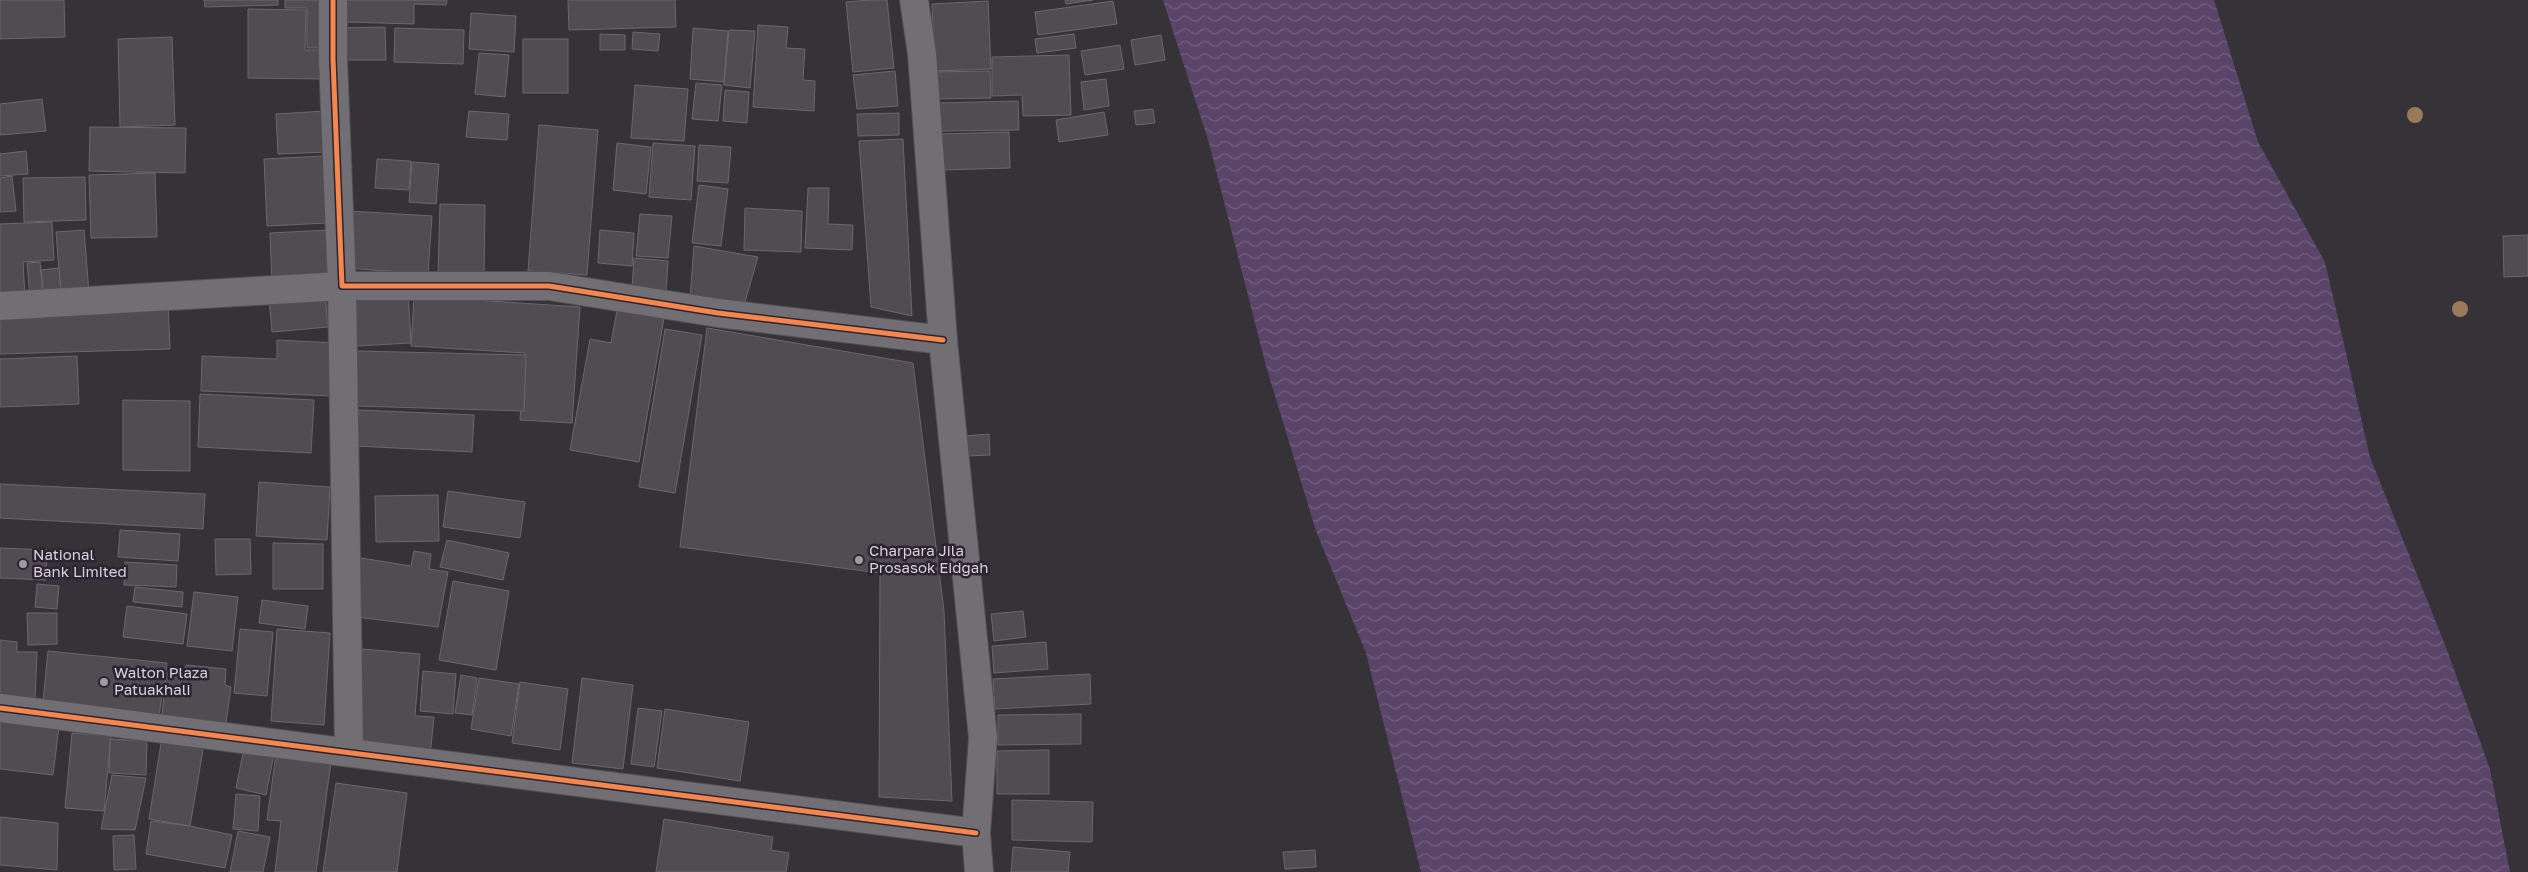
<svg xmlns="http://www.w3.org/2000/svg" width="2528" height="872" font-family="'Golos Text',sans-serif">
	<defs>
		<pattern id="water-waves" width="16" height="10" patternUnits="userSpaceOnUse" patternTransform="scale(1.25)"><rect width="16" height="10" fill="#5a4569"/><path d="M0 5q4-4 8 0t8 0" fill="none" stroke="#715f7e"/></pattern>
	</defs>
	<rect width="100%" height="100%" fill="#353238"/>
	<polygon fill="url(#water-waves)" points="1163,0 2214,0 2258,142 2325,262 2370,457 2447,650 2490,769 2510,872 1421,872 1366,653 1316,531 1266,366 1209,143"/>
	<g fill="#4f4c52" stroke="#6a676d">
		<polygon points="0,0 64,0 65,37 0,39"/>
		<polygon points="204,0 278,0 278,5 205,7"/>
		<polygon points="285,0 322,0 322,48 307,48 307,8 285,8"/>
		<polygon points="347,0 447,0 446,5 414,4 414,24 346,22"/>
		<polygon points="568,0 675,0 676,27 569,30"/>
		<polygon points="870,0 887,0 894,68 853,72 846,2"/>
		<polygon points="1065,0 1093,0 1066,4"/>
		<polygon points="988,1 991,69 935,71 932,4"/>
		<polygon points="1113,1 1117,24 1038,35 1035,12"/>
		<polygon points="248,9 306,10 305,50 321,50 321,79 248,78"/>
		<polygon points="471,13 516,16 514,52 469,49"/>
		<polygon points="758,25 788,27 786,48 805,49 803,80 815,81 814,111 753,107"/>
		<polygon points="385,27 386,60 339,60 339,28"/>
		<polygon points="395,28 464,30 463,64 394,62"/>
		<polygon points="693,28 728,31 724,82 690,79"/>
		<polygon points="729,30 755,31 750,88 724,85"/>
		<polygon points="633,32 660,34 658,51 632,49"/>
		<polygon points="600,34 625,35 625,50 600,50"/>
		<polygon points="1074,34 1076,48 1037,53 1035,39"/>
		<polygon points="1161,35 1165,60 1135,65 1131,40"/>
		<polygon points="172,37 175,125 120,127 118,39"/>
		<rect x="523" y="39" width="45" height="54"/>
		<polygon points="1120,45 1124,69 1085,75 1081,51"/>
		<polygon points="479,53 509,55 505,97 475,94"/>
		<polygon points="1069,55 1071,115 1023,116 1022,95 992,96 992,57"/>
		<polygon points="895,71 898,106 857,109 853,75"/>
		<polygon points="990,71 991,98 933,99 933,72"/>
		<polygon points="1106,79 1109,106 1084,110 1081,82"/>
		<polygon points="696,83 722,85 718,121 692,119"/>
		<polygon points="635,85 688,89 684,141 631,138"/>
		<polygon points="725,90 749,92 747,123 723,121"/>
		<polygon points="42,99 46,131 0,135 0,104"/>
		<polygon points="1018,101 1019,130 938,131 937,103"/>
		<polygon points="1153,109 1155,123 1136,125 1134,111"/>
		<polygon points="325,111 327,152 278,154 276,114"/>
		<polygon points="469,111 509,114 507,140 466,137"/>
		<polygon points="1104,112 1108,135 1059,142 1056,120"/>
		<polygon points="899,113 899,135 858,136 857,114"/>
		<polygon points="539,125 598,130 587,275 528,271"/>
		<polygon points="90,127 186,128 185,173 89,171"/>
		<polygon points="1009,132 1010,168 942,170 941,134"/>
		<polygon points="903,139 912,316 871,307 859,141"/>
		<polygon points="617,143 651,147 646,194 613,190"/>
		<polygon points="653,143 695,146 691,200 649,197"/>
		<polygon points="699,145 731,147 728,183 697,181"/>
		<polygon points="26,151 28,174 0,176 0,154"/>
		<polygon points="324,156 327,223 267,226 264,159"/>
		<polygon points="377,159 411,161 409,190 375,188"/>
		<polygon points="412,162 439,164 436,204 409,202"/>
		<polygon points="155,173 157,237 91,238 89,175"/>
		<polygon points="12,176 16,211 0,212 0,178"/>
		<polygon points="85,177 86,220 24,222 23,178"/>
		<polygon points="699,185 728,189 721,246 692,243"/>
		<polygon points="808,188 829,188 828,224 853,225 852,250 805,248"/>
		<polygon points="440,204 485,205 484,275 438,274"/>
		<polygon points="745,208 802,211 801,252 744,250"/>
		<polygon points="349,211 432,216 428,274 346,268"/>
		<polygon points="640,214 672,216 668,258 636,256"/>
		<polygon points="52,222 54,260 23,262 25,297 0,298 0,224"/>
		<polygon points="84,230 89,293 61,296 56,232"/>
		<polygon points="329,230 332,280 272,283 270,233"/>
		<polygon points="600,230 634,233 632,266 598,263"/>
		<polygon points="2528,235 2528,276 2504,277 2503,236"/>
		<polygon points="694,246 758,257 744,305 690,298"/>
		<polygon points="634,258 668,261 666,291 632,288"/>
		<polygon points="40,262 43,296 30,297 27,263"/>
		<polygon points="59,268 61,295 44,296 41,270"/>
		<polygon points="408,291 411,343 357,346 353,294"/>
		<polygon points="325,292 328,327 272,332 269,298"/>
		<polygon points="414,296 580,307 572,423 520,420 525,353 411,346"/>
		<polygon points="168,303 170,349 0,354 0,307"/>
		<polygon points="617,310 664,318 639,462 570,450 590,339 611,343"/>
		<polygon points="707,328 913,363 944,611 952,801 879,797 880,573 680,547"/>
		<polygon points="665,329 702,335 675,493 639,487"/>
		<polygon points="277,340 336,343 334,396 201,391 202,356 277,359"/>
		<polygon points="357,351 526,355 524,411 356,406"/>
		<polygon points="77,356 79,404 0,407 0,359"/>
		<polygon points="200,394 314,400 311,453 198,447"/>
		<polygon points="123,400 190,401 190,471 123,470"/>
		<polygon points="359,410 474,415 472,452 357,446"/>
		<polygon points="989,434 990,455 966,456 965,436"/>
		<polygon points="259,482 330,487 327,540 256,536"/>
		<polygon points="0,484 205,494 203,529 0,518"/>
		<polygon points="448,491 525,502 520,538 443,527"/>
		<polygon points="438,495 439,541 376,542 375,496"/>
		<polygon points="120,530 180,534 178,561 118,557"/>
		<polygon points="215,539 250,539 251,574 216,575"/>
		<polygon points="447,540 509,553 503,580 440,567"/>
		<polygon points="273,543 323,544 323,589 273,589"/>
		<polygon points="0,548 47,550 46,580 0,578"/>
		<polygon points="414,551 431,554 429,569 448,572 438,627 356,617 355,557 411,566"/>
		<polygon points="125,562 177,565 176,587 124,585"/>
		<polygon points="453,581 509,591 496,670 439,660"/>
		<polygon points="37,584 59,586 57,609 35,607"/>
		<polygon points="135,587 183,592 182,607 133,602"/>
		<polygon points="194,592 238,597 232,651 187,646"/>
		<polygon points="262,600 308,606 305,629 259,623"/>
		<polygon points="127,606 187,614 183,644 123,637"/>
		<polygon points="1023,611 1026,637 994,641 991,614"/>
		<polygon points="27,613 57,613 57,644 28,645"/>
		<polygon points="240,629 273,632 267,696 234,693"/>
		<polygon points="277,629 330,633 324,725 271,721"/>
		<polygon points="0,640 17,642 17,652 37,652 35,701 0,697"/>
		<polygon points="1046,642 1048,669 994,673 992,646"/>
		<polygon points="362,649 420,654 415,716 434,717 430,756 358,746"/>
		<polygon points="48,651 167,663 159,716 43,701"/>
		<polygon points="186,665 226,669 225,685 231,687 226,723 162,715 166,673 185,675"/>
		<polygon points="423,671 456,674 453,714 420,711"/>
		<polygon points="1090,674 1091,704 995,709 993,679"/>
		<polygon points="461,675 477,678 472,715 455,713"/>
		<polygon points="479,678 519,684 511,736 471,729"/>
		<polygon points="582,678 633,685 623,769 572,763"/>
		<polygon points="520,682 568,689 560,750 512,743"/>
		<polygon points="638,708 662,711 654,767 631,764"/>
		<polygon points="665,709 749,722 740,781 657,768"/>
		<polygon points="1081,714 1081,744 998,745 998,715"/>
		<polygon points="0,720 59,727 53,775 0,769"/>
		<polygon points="72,733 111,736 104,811 65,808"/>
		<polygon points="162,737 204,744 190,826 149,819"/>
		<polygon points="110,739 147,741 146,775 109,773"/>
		<polygon points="244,748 274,754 266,795 236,788"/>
		<polygon points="1049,750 1049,794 997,794 997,751"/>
		<polygon points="276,754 331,762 316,872 275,872 281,821 267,820"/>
		<polygon points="112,775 146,778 135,830 101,829"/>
		<polygon points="336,783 407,793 397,872 323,872"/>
		<polygon points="236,794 260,796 258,831 233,829"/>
		<polygon points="1012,800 1093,802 1092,842 1012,840"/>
		<polygon points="0,817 58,823 57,870 0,865"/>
		<polygon points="664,819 773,837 771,850 789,853 786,872 656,872"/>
		<polygon points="151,821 190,826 232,835 225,868 146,854"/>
		<polygon points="238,831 270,837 263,872 230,872"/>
		<polygon points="134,835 136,869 114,870 113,836"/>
		<polygon points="1013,847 1070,852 1068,872 1011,872"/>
		<polygon points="1315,850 1316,867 1285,869 1283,852"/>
	</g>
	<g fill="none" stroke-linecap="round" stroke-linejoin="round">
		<g stroke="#524f55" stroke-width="30">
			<g id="minor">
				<polyline points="333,0 333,59 342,286 549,286 718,313 943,340"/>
				<polyline points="914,0 922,54 943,340 983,738 976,833 979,872"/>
				<polyline points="0,306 342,286 349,751"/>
				<polyline points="0,708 976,833"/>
			</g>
		</g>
		<use href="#minor" stroke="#716e74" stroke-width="28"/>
		<g stroke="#2c2432" stroke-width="8">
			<g id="cycleway">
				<polyline points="333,0 333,59 342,286 549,286 718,313 943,340"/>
				<polyline points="0,708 976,833"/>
			</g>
		</g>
		<use href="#cycleway" stroke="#f5874c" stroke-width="5"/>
	</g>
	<g fill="#997b5c">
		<circle cx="2415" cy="115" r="8"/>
		<circle cx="2460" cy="309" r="8"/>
	</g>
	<g fill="#9f9aa3" stroke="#2c2432" stroke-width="2">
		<circle cx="859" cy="560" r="5"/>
		<circle cx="23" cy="564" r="5"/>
		<circle cx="104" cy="682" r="5"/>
	</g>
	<g text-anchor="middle" stroke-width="5" stroke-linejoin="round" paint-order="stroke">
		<g font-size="15" fill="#d8d2dc" stroke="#2c2432" text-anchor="start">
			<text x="869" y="556">Charpara Jila<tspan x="869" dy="17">Prosasok Eidgah</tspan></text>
			<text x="33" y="560">National<tspan x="33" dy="17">Bank Limited</tspan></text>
			<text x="114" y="678">Walton Plaza<tspan x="114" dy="17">Patuakhali</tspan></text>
		</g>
	</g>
</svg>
